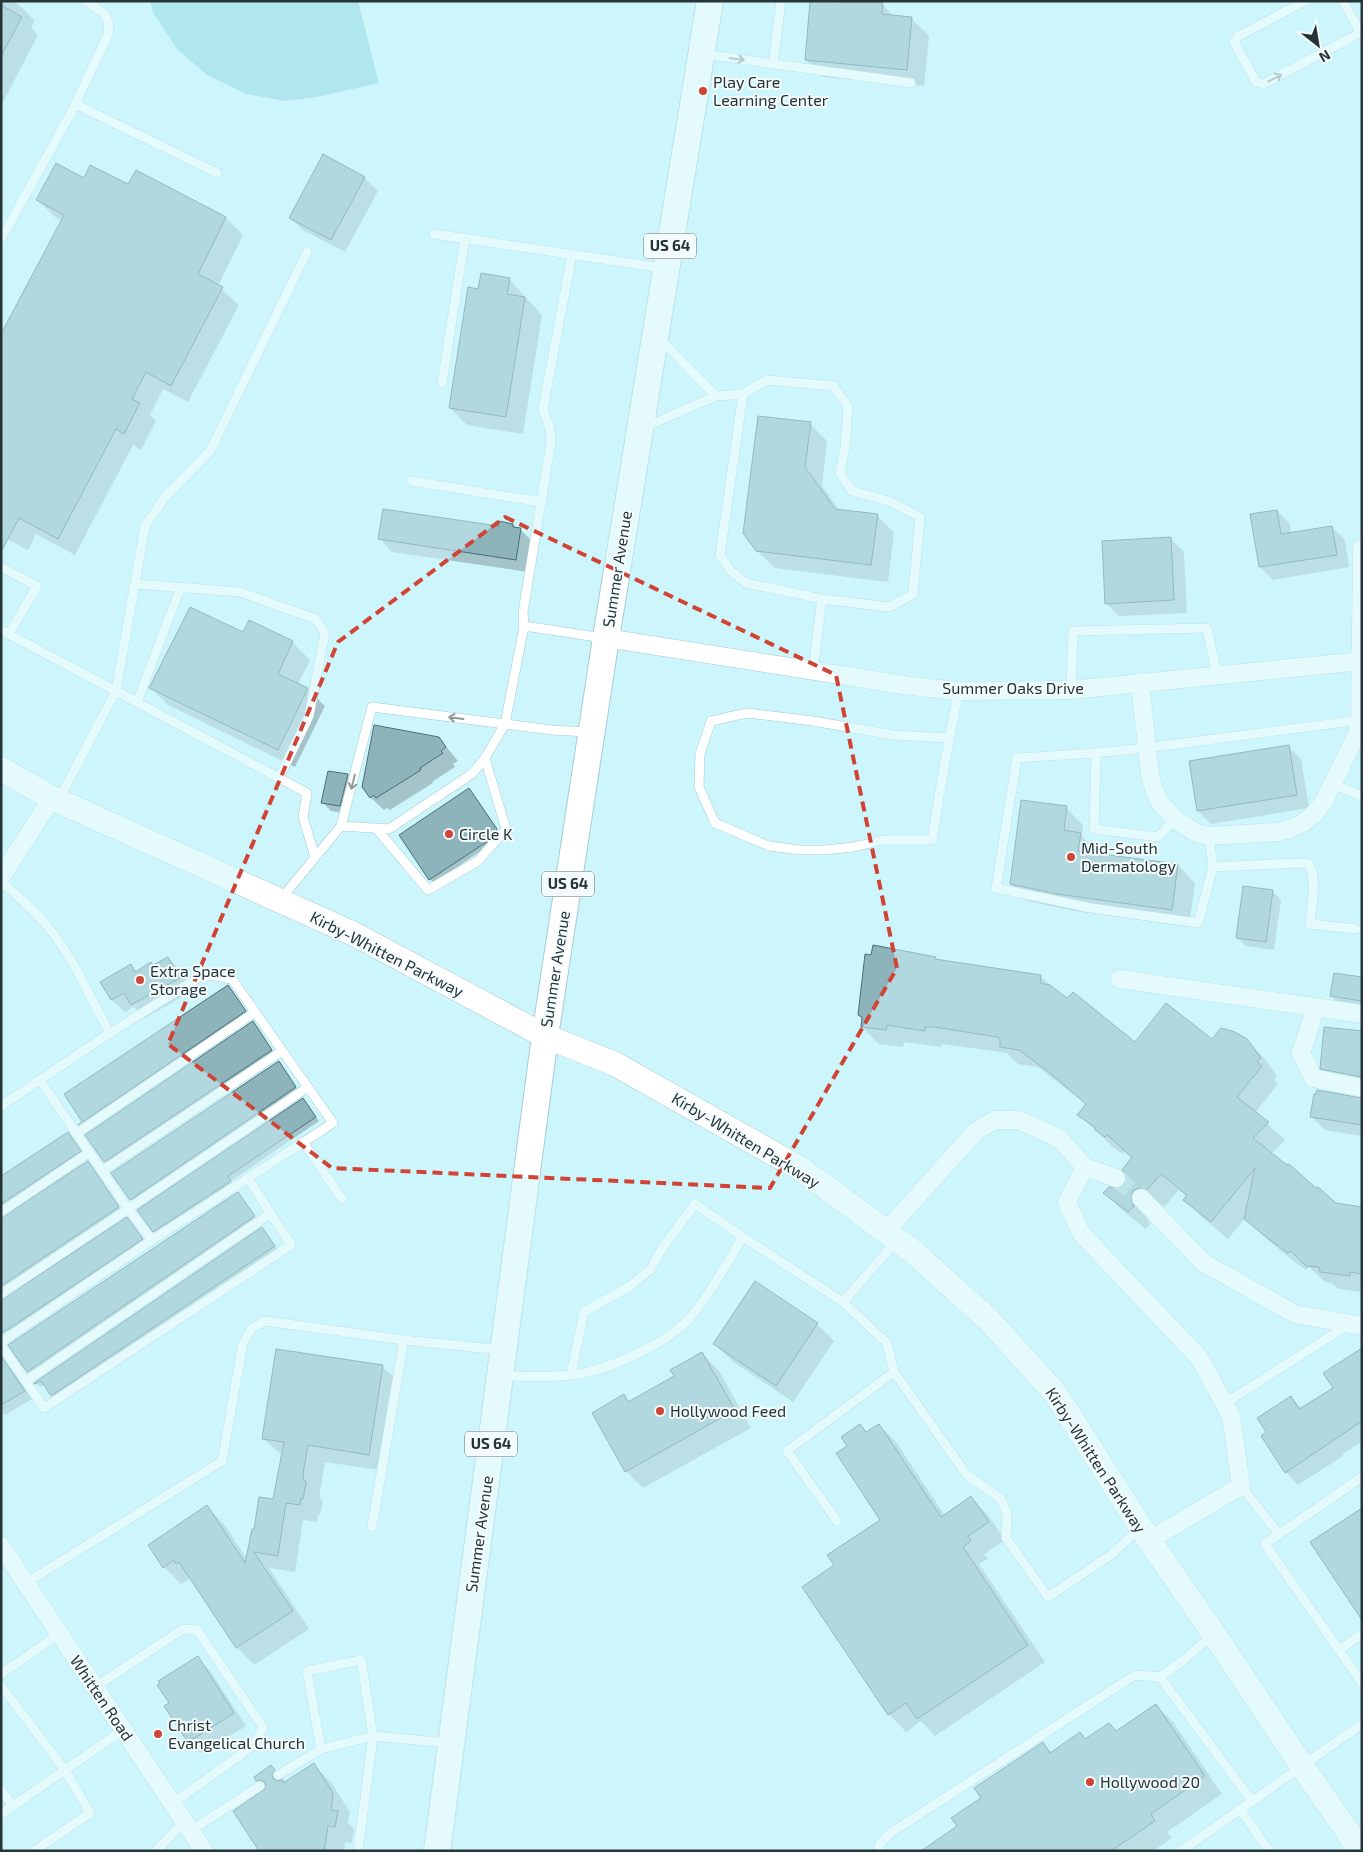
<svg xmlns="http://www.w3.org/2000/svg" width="1363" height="1852" font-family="'Exo 2',sans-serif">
	<rect width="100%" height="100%" fill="#cdf5fc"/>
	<polygon fill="#8cd4e0" points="150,1 358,1 379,83 317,97 286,101 246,94 207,75 177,49 153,12"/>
	<g fill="#0003">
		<polygon points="1,1 12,1 18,4 35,21 31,27 38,35 1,106"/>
		<polygon points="812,1 857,1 882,4 895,17 911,18 929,36 924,86 823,77 806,60"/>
		<polygon points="323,156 365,178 378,191 345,252 303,230 290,218"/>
		<polygon points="84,180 129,186 226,218 243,235 218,286 239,305 188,402 163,389 150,415 156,421 141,450 133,445 75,555 36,534 28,550 1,536 62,221 55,217 38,200"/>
		<polygon points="509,279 542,315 523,434 467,425 450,408 479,291"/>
		<polygon points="810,424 827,441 822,486 840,511 877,515 894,533 888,582 775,568 757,551"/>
		<polygon points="1277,511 1290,524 1291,534 1332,527 1345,540 1349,567 1273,580 1260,567"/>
		<polygon points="513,525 517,529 520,529 533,542 528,572 392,552 380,539 499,528"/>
		<polygon points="1171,539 1184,552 1187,613 1119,616 1106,603"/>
		<polygon points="249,621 292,642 310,660 298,684 307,689 325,706 295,767 168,705 151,688 243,634"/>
		<polygon points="439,738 458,761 453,764 455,767 432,782 433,783 390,810 387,808 384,810 371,798 364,787"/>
		<polygon points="1288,746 1301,759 1309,808 1211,824 1198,811 1190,762"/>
		<polygon points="347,776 356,784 348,814 331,811 323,803"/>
		<polygon points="469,789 500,834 491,844 434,883 430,879"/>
		<polygon points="1066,808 1083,825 1082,836 1097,851 1097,854 1178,865 1195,883 1189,927 1075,911 1028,901 1011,884"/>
		<polygon points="1272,891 1281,900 1274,950 1246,946 1237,938"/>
		<polygon points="168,958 181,971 192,991 145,1018 134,1007 125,1012 112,1000 102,982 131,965 137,972"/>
		<polygon points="935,958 937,960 1040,976 1067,1000 1136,1044 1246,1040 1264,1058 1277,1076 1274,1080 1278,1084 1255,1113 1285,1140 1271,1154 1336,1204 1362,1208 1362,1292 1338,1289 1332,1283 1325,1282 1309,1267 1306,1270 1292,1260 1263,1236 1245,1218 1228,1239 1202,1217 1185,1200 1187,1197 1179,1190 1165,1206 1157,1204 1150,1208 1147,1218 1150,1224 1146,1229 1122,1210 1105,1193 1124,1187 1133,1159 1124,1152 1123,1154 1113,1147 1079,1115 1087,1105 1038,1067 1018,1064 1007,1053 942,1044 942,1047 904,1042 903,1047 879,1044 862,1027 863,1019 859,1015"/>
		<polygon points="1362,978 1362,1014 1347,1012 1331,996"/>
		<polygon points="228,986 249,1015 83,1128 80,1125 84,1122 65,1094"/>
		<polygon points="256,1027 275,1054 109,1165 105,1162 87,1135"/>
		<polygon points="1362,1032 1362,1087 1337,1084 1322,1068"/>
		<polygon points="279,1062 299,1092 134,1203 131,1200"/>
		<polygon points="303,1099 319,1121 231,1181 234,1185 158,1235 154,1231"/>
		<polygon points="1362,1102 1362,1136 1325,1130 1312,1117"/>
		<polygon points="71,1137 84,1155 1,1211 1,1177"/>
		<polygon points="91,1166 122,1212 1,1293 1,1219"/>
		<polygon points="238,1193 258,1221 32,1376 28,1372 17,1355"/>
		<polygon points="130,1223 146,1243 12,1333 8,1329 1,1334 1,1301"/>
		<polygon points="262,1228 278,1250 56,1399 45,1384 40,1387 36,1383"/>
		<polygon points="817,1324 834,1341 793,1402 732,1361 715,1344"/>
		<polygon points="702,1353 719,1371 751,1428 643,1488 626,1471 624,1396 630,1402 675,1377"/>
		<polygon points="1362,1357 1362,1442 1342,1454 1343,1456 1298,1485 1286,1472 1291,1397 1302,1409 1335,1389"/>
		<polygon points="4,1363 13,1371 32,1399 5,1415 1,1411 1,1365"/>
		<polygon points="382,1366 400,1383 386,1471 325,1462 320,1492 320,1497 323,1502 320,1515 318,1515 317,1522 303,1520 295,1572 269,1568 309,1629 254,1665 237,1647 191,1578 181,1584 164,1567 207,1507 224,1524 247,1559 274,1501 283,1456 263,1439"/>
		<polygon points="860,1425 867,1433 879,1425 896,1442 945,1516 971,1498 988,1515 1005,1540 984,1554 988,1559 979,1564 1045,1662 935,1736 921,1721 906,1732 889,1714 836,1565 882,1520 848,1446"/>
		<polygon points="197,1658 210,1671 246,1726 201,1753 188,1741 166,1706 171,1703"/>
		<polygon points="1155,1705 1173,1722 1222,1794 1167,1832 1172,1838 1153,1851 936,1851 983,1798 1043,1743 1052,1753 1080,1734 1086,1740 1109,1724 1117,1732"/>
		<polygon points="313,1765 331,1782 350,1812 348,1823 354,1829 352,1843 345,1842 344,1851 261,1851 267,1790 257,1780 271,1767 287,1782"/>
	</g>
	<g fill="#8eb4bb" stroke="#4b6f76">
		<polygon points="810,1 883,3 882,14 912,17 907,70 805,60"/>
		<polygon points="1,5 22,17 1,56"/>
		<polygon points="323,154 365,177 331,240 289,218"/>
		<polygon points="56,163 84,178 90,165 128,184 136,170 226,217 198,274 223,287 171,386 146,372 132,399 140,403 124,434 116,429 58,539 19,518 1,552 1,334 64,215 36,200"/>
		<polygon points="481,273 510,278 507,294 525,297 506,417 449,408 468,287 478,289"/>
		<polygon points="758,416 811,422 805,467 835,509 878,514 871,565 756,551 743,533"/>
		<polygon points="383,509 498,526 499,521 513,524 513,527 521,528 516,560 378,539"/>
		<polygon points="1277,510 1281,534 1332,526 1337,555 1259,567 1250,514"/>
		<polygon points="1171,537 1174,600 1105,604 1102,541"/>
		<polygon points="190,607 243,632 249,620 293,641 278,674 308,688 278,750 149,688"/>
		<polygon points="374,725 439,737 446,747 441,751 443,753 420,768 421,770 376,798 374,795 370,798 362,787"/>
		<polygon points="1289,745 1297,795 1197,811 1189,761"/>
		<polygon points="328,771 348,774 340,806 321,803"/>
		<polygon points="469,788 497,829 488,841 429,880 399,835"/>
		<polygon points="1021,800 1067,806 1064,830 1081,833 1078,851 1178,864 1172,910 1057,894 1010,884"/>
		<polygon points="1243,886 1273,890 1266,942 1236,938"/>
		<polygon points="873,945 936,957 935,959 1041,975 1040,983 1050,985 1067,998 1073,992 1135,1042 1166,1003 1212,1039 1221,1028 1235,1032 1247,1039 1261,1058 1257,1062 1262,1066 1237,1097 1269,1122 1253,1138 1287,1165 1289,1164 1316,1188 1318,1187 1336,1203 1362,1207 1362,1274 1350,1272 1350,1276 1320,1272 1319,1267 1306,1266 1291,1251 1288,1253 1274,1243 1244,1219 1255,1168 1211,1222 1183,1200 1187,1195 1161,1174 1147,1190 1139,1188 1133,1191 1131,1200 1134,1206 1128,1212 1103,1193 1109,1187 1117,1188 1123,1186 1126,1177 1122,1170 1132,1157 1107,1135 1105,1137 1095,1130 1095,1127 1077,1115 1086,1104 1049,1072 1019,1050 1000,1047 1000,1039 997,1037 935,1027 925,1027 925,1031 887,1025 886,1030 861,1027 862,1017 858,1015 865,954 871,955"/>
		<polygon points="168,957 180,978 131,1005 124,993 111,1000 100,982 131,964 135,972 151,962 153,965"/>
		<polygon points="1334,973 1362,977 1362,1001 1330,996"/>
		<polygon points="228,985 246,1011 78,1125 82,1122 64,1094"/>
		<polygon points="253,1021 272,1050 104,1162 85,1135"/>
		<polygon points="1324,1027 1362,1031 1362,1077 1320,1069"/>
		<polygon points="279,1061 296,1087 130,1200 111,1173"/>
		<polygon points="1317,1090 1362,1098 1362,1125 1310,1117 1314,1094 1316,1094"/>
		<polygon points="303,1098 316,1117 228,1176 231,1181 153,1232 137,1210"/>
		<polygon points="68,1132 81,1151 1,1204 1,1176"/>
		<polygon points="88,1161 119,1207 1,1286 1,1218"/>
		<polygon points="238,1192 255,1216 27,1372 8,1345"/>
		<polygon points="127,1217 143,1239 1,1334 1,1300"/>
		<polygon points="262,1227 275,1246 51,1396 41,1381 35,1384 34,1383"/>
		<polygon points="755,1281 818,1323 776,1386 713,1344"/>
		<polygon points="1362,1348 1362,1421 1285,1473 1261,1436 1266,1432 1257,1418 1291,1396 1299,1409 1333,1388 1323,1373"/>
		<polygon points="276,1349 383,1365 369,1455 308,1445 303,1474 304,1481 306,1481 306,1484 303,1499 301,1498 300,1505 286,1503 278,1556 254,1552 293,1611 236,1648 179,1562 176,1564 174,1560 163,1568 148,1545 207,1505 245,1563 252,1529 254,1529 259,1497 273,1499 284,1442 262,1439"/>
		<polygon points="702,1352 735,1410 625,1472 592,1413 624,1394 628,1402 674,1376 670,1370"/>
		<polygon points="1,1356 25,1391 1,1405"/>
		<polygon points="860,1424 866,1432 879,1424 941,1517 971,1496 989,1522 968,1536 971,1541 963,1547 1028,1645 917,1719 906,1703 888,1715 802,1587 834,1565 827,1555 880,1520 836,1453 847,1446 841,1437"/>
		<polygon points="1362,1508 1362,1620 1310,1542"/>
		<polygon points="198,1656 234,1713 195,1738 187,1741 164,1706 169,1703 157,1685 160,1683 158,1681"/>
		<polygon points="1156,1704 1205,1776 1151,1814 1155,1821 1111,1851 921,1851 957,1826 951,1818 981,1798 974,1788 1043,1742 1050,1753 1080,1732 1085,1739 1109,1723 1116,1731"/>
		<polygon points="314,1763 333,1793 331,1810 338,1811 335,1827 328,1826 324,1851 259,1851 233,1811 265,1789 265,1782 260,1780 256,1781 254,1777 271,1765 275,1770 272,1775 273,1779 278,1781 282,1780 283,1783"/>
	</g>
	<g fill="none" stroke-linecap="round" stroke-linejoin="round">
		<polyline stroke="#abced5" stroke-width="18" stroke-dasharray="18 9" stroke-linecap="butt" points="1116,1178 1141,1198"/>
		<g stroke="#a5ccd3" stroke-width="10">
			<g id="service">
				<polyline points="1305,1 1237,37 1234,42 1256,82 1263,84 1358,34 1358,28 1343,1"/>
				<polyline points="703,54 911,83"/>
				<polyline points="773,64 781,1"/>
				<polyline points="75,104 217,173"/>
				<polyline points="434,234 663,268"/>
				<path d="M1,239L71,113L108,35C112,15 101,11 86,1"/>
				<polyline points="307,252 210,451 165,497 145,526 116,691 307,793 303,817 315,857"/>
				<polyline points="660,339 716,396 743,394"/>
				<polyline points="442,383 465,238"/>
				<polyline points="645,427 716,396"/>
				<polyline points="412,481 541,502"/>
				<polyline points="1,567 37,586 9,634"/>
				<polyline points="135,584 240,592 316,619 325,633 309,716 279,778"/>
				<polyline points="524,626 523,612 551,442 550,429 543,409 572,254"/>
				<polyline points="1,630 116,691 59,799"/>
				<polyline points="813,671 822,599 746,583 730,570 720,555 743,394 767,380 833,386 848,406 845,448 840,473 852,491 889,501 920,517 913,594 889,607 822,599"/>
				<polyline points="1071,690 1073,631 1207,628 1217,674"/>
				<polyline points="137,702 181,587"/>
				<polyline points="588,732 552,730 505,724 524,626 604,638"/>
				<path d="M949,738L893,735L813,721L747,713L711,721L700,754L699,787L715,823L769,846L800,850H824L854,847L883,840H932C940,790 948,741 959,691"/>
				<polyline points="1096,753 1017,758 996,888 1091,908 1198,923 1213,867"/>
				<polyline points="1333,784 1362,796"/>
				<polyline points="1175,819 1158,837 1094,829 1096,753 1146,748 1360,720"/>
				<polyline points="376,828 428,890 478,861 506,829 485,758"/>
				<path d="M1209,836L1213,867L1298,863L1309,864C1318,880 1311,906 1310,924L1356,929"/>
				<path d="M1,882C18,896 34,910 48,927C74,958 90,998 110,1033"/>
				<polyline points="280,900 341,826 372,707 505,724 485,758 473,773 389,829 341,826"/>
				<polyline points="1,1106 110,1033 201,976 216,976 232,979 333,1123 152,1240 128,1209 308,1087"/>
				<polyline points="77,1133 255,1012"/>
				<polyline points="303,1142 342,1199"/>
				<polyline points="102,1171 282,1051"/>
				<polyline points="1,1212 90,1152"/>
				<polyline points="1,1294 128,1209 40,1080"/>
				<polyline points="843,1302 887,1343 894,1372 967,1475 1001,1499 1007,1514 1006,1538 1048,1597 1112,1554 1141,1527"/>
				<polyline points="1,1342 152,1240"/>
				<polyline points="1,1345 44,1408 291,1245 248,1178"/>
				<polyline points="571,1374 584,1312 630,1286 651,1269 661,1250 695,1204 743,1237"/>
				<path d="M503,1376C525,1376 558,1378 579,1374C612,1368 673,1341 693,1314C712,1291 727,1263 743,1237L843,1302L897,1240"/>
				<polyline points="26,1381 271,1213"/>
				<polyline points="1224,1404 1348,1325"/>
				<polyline points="1362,1477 1265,1544 1362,1683"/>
				<polyline points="1241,1486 1279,1534"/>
				<polyline points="837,1521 787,1451 894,1372"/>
				<polyline points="372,1527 404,1340 502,1350"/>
				<polyline points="26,1583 222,1461 243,1343 252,1328 265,1321 404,1340"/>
				<polyline points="1339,1650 1362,1634"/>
				<polygon points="361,1660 373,1736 321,1749 307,1671"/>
				<polyline points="1,1674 59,1634"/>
				<polyline points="1160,1677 1252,1801"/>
				<polyline points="1,1686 65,1770 90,1813 34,1851"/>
				<polyline points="95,1687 183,1629 197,1630 263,1727 254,1745 172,1804"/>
				<polyline points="278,1775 321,1749"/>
				<polyline points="1,1790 13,1806"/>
				<polyline points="1240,1809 1269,1851"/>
				<polyline points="1,1814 123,1730"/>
				<polyline points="190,1831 260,1786"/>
				<polyline points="156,1851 184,1822"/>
				<polyline points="358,1851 373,1736 449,1743"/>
				<polyline points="878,1851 880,1844 889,1834 1135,1675 1160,1677 1184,1660 1213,1634"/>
				<polyline points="1181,1851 1362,1724"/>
			</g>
		</g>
		<g stroke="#a5ccd3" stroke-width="19">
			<g id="minor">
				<polyline points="606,638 910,686 959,691 1071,690 1362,661"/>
				<polyline points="1140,682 1150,775 1154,790 1161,804 1175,819 1196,833 1209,836 1278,832 1289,829 1303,823 1313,815 1323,803 1357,734 1360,720 1362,548"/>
				<polyline points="1,877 52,798"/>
				<polyline points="1120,979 1362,1014"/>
				<polyline points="1316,1007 1301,1053 1313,1078 1362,1088"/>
				<polyline points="1085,1167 1116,1178"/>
				<polyline points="1141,1198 1204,1263 1295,1314 1362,1326"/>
				<polyline points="886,1231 976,1131 995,1120 1019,1120 1060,1139 1085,1167 1067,1202 1081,1233 1200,1359 1231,1416 1241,1486 1149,1540"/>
				<polyline points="1,1546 204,1851"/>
			</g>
		</g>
		<g stroke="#a5ccd3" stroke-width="25">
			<polyline id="secondary" points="1,769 52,798 354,934 545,1036 615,1064 801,1169 911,1250 988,1319 1055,1393 1149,1540 1214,1634 1302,1766 1361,1851"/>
		</g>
		<g stroke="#a5ccd3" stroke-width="28">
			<polyline id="primary" points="437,1851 545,1036 606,638 710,1"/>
		</g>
		<use href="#service" stroke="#fff" stroke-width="9"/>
		<use href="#minor" stroke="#fff" stroke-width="18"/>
		<use href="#secondary" stroke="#fff" stroke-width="24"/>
		<use href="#primary" stroke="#fff" stroke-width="26"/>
	</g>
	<defs><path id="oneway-shaft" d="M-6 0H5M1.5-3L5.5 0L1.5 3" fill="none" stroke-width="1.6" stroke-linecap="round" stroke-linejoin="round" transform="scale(1.25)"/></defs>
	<g stroke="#929a9b">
		<use href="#oneway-shaft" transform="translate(737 59) rotate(8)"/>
		<use href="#oneway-shaft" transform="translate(1275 78) rotate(-28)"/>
		<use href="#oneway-shaft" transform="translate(456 718) rotate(-173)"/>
		<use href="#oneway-shaft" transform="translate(353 782) rotate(104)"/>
	</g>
	<path d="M0 0H1363V1852H0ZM505,517L836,675L897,968L770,1188L332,1168L168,1044L338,642Z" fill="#cdf5fc" fill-opacity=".55" fill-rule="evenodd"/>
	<path fill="none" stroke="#d14435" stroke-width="4" stroke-dasharray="10 6" stroke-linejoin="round" d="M505,517L836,675L897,968L770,1188L332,1168L168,1044L338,642Z"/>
	<g fill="#d14435" stroke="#f4fbfd" stroke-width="2">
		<circle cx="703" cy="91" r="5"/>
		<circle cx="449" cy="834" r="5"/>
		<circle cx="1071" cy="857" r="5"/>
		<circle cx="140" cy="980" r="5"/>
		<circle cx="660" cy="1411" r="5"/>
		<circle cx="158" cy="1734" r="5"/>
		<circle cx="1090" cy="1782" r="5"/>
	</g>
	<g text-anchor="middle" stroke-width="4" stroke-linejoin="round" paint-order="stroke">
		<g fill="#f4fbfd" stroke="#637072" stroke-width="1">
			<rect x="644" y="233.5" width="52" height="25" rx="4"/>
			<rect x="542" y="871.5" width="52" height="25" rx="4"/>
			<rect x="465" y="1431.5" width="52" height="25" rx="4"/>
		</g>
		<g font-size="15" font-weight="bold" fill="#253437">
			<text x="670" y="251">US 64</text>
			<text x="568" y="889">US 64</text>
			<text x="491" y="1449">US 64</text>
		</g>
		<g font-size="16" fill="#253437" stroke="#f4fbfd" text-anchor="start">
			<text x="713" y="88">Play Care<tspan x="713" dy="18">Learning Center</tspan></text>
			<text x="459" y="840">Circle K</text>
			<text x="1081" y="854">Mid-South<tspan x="1081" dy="18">Dermatology</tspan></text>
			<text x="150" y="977">Extra Space<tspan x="150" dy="18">Storage</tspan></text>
			<text x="670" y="1417">Hollywood Feed</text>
			<text x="168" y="1731">Christ<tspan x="168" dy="18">Evangelical Church</tspan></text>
			<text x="1100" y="1788">Hollywood 20</text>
		</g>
		<g font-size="16" fill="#253437" stroke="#f4fbfd">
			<text transform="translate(617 569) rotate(-81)" y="6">Summer Avenue</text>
			<text x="1013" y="694">Summer Oaks Drive</text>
			<text transform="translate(387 954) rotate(27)" y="6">Kirby-Whitten Parkway</text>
			<text transform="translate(555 969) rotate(-81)" y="6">Summer Avenue</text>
			<text transform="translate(746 1140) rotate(31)" y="6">Kirby-Whitten Parkway</text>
			<text transform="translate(1096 1460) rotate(57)" y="6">Kirby-Whitten Parkway</text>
			<text transform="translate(479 1534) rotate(-82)" y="6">Summer Avenue</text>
			<text transform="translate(102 1698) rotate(56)" y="6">Whitten Road</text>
		</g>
	</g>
	<rect width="1363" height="1852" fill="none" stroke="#253437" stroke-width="5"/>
	<g transform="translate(1318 45) rotate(149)" stroke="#f4fbfd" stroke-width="4" paint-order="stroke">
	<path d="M0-4L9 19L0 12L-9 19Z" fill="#253437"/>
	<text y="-8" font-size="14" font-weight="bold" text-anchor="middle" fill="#253437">N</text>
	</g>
</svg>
